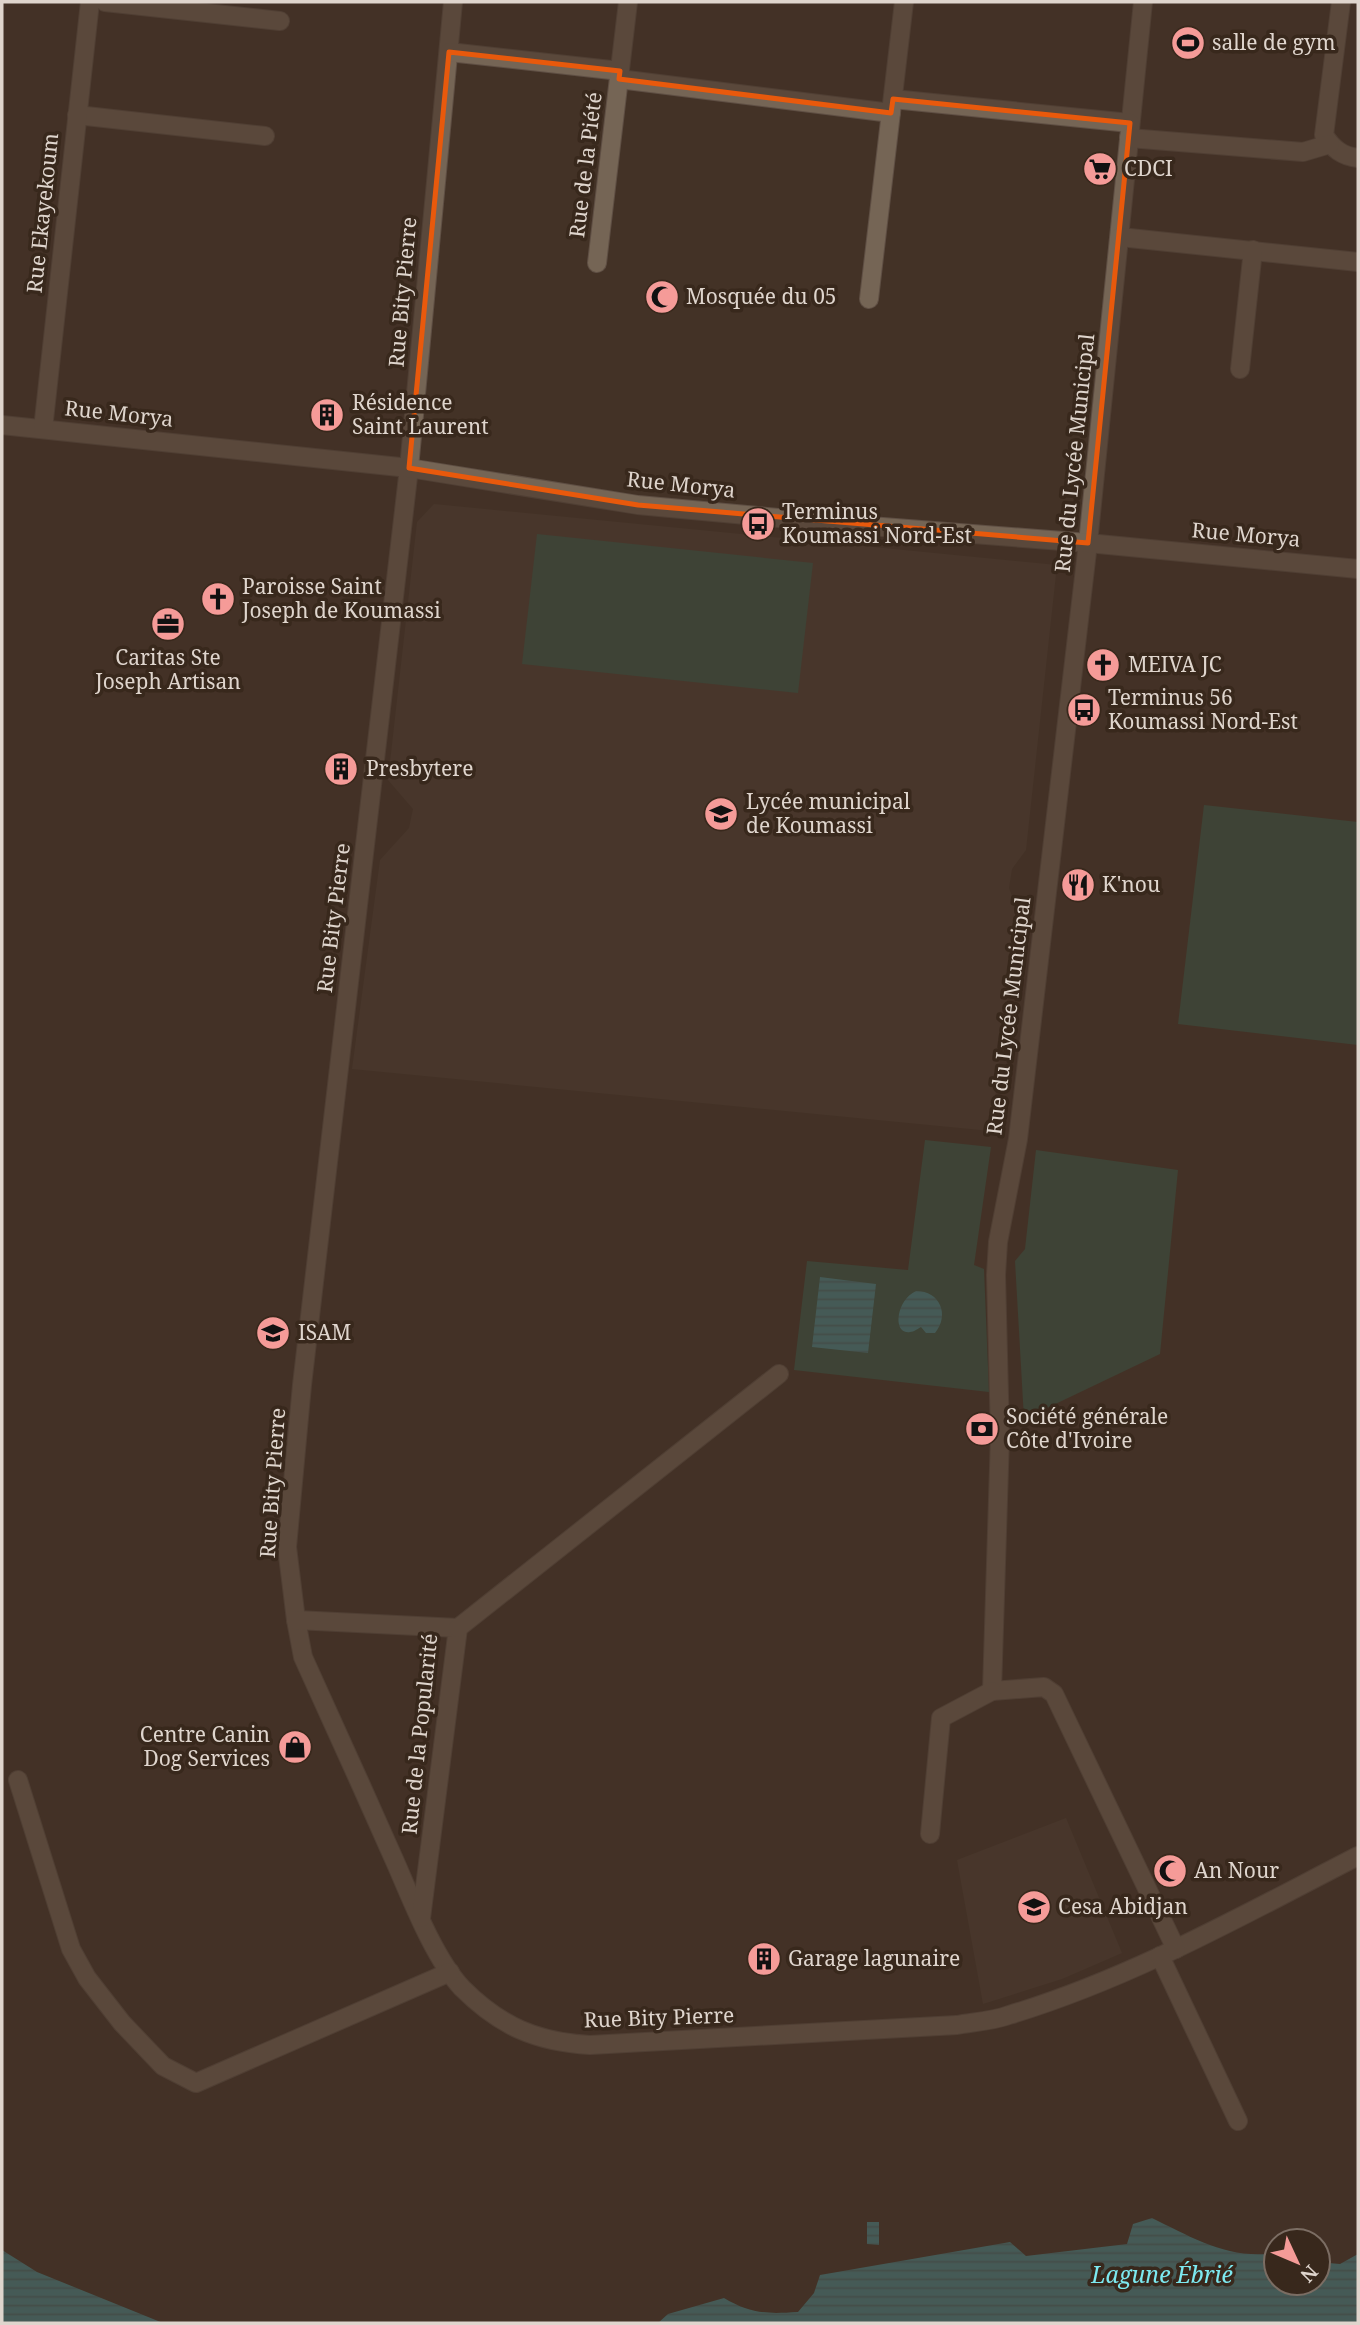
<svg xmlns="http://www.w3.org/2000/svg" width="1360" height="2325" font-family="'Noto Serif',serif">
	<defs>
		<pattern id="water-rules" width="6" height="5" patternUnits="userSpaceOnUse" patternTransform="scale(1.75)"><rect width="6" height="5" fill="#478c90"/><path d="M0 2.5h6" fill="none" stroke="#467173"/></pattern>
	</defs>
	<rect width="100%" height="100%" fill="#433226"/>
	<g fill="#4e3d32">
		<polygon points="434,504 1057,565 1026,850 1012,869 1009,888 1018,913 991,1131 352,1069 380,860 409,828 413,809 388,780 417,522"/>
		<polygon points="1066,1818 1122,1953 1062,1979 983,2004 957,1860"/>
	</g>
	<g fill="#385949">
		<polygon points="537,534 813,563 798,693 522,664"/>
		<polygon points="1204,805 1358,822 1358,1045 1178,1024"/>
		<polygon points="925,1140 991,1147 974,1265 984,1269 989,1392 794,1370 807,1261 908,1270"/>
		<polygon points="1036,1150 1178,1170 1160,1354 1024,1419 1015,1261 1025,1249"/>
	</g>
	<g fill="url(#water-rules)">
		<polygon points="820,1277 876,1284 868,1353 812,1347"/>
		<path d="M916,1291C940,1291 950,1315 935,1333H926L921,1327C917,1329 914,1332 910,1332C892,1335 896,1300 916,1291Z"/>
		<path d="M1152,2218C1189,2236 1224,2257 1266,2254L1276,2244V2283H1318V2262L1340,2264L1358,2254V2323H658L668,2314L724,2298C751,2314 767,2314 798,2312L814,2293L820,2275L1010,2242L1026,2256L1127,2244L1133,2224Z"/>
		<polygon points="867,2222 879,2222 879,2245 867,2244"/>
		<polygon points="2,2250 37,2272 163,2323 2,2323"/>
	</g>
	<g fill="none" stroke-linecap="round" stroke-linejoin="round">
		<g stroke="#5f4f44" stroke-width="20">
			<g id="street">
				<polyline points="105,2 280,21"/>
				<path d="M453,2L409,468L302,1385L287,1547L296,1620L303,1657C335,1727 366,1796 397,1866C413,1903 435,1959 462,1988C500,2026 536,2042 590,2045L957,2025C974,2022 993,2021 1009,2015C1132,1978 1245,1914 1358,1856"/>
				<polyline points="1143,2 1088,543 1018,1139 998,1242 996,1275 1000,1436 992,1691 1044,1687 1054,1694 1176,1949"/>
				<path d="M1341,2L1324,135C1333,149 1342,156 1358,158"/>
				<polyline points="449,52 620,71"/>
				<polyline points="619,79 891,113"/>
				<polyline points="893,99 1130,123"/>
				<polyline points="77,115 265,136"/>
				<polyline points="1129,138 1303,152 1330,144"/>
				<polyline points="1120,237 1358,262"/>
				<polyline points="597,263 628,2"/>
				<polyline points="869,299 904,2"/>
				<polyline points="1240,369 1253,250"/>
				<polyline points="2,425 409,468 638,505 844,524 1088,543 1358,569"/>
				<polyline points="43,429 90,2"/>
				<polyline points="296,1620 458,1628 421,1918"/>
				<polyline points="458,1628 779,1374"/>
				<polyline points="18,1780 71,1949 87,1978 122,2023 163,2066 196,2083 450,1972"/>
				<polyline points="930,1834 941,1718 992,1691"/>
				<polyline points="1160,1956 1238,2121"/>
			</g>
		</g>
		<use href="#street" stroke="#756555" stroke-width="18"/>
	</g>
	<path d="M0 0H1360V2325H0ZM449,52L620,71L619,79L891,113L893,99L1130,123L1088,543L638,505L409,468Z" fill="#433226" fill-opacity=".55" fill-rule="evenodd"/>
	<path fill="none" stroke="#e8590c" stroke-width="5" stroke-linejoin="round" d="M449,52L620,71L619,79L891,113L893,99L1130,123L1088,543L638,505L409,468Z"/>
	<defs>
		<g id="stadium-disc" transform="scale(1.75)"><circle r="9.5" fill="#f59b98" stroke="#38281c"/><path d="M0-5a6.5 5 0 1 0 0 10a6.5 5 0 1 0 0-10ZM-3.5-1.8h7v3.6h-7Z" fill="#111"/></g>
		<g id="supermarket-disc" transform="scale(1.75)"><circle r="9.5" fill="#f59b98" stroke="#38281c"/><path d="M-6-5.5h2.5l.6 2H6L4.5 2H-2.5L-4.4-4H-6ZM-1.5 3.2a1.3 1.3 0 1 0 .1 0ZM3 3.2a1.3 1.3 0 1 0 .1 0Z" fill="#111"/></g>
		<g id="mosque-disc" transform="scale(1.75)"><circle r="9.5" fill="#f59b98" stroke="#38281c"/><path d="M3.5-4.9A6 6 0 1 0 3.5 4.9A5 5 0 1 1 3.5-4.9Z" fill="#111"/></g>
		<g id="building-disc" transform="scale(1.75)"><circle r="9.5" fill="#f59b98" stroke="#38281c"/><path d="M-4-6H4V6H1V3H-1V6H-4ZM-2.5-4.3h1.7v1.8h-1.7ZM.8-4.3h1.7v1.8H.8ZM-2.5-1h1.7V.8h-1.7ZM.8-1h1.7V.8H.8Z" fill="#111"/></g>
		<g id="bus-disc" transform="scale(1.75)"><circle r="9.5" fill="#f59b98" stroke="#38281c"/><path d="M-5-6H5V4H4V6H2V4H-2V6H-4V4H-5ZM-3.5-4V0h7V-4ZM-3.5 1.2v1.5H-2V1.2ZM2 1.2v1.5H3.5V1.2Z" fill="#111"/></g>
		<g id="church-disc" transform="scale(1.75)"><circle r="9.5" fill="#f59b98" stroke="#38281c"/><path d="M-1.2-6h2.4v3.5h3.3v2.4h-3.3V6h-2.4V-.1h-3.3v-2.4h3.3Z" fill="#111"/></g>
		<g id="office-disc" transform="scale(1.75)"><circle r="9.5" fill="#f59b98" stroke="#38281c"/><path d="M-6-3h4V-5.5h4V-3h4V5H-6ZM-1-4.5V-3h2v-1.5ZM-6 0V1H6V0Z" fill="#111"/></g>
		<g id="school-disc" transform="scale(1.75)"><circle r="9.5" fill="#f59b98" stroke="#38281c"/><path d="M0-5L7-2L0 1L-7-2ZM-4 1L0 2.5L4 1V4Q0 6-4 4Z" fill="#111"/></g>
		<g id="restaurant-disc" transform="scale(1.75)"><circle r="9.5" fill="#f59b98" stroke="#38281c"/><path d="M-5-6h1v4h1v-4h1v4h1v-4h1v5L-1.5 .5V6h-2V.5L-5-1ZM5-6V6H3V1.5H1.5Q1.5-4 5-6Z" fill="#111"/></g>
		<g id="bank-disc" transform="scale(1.75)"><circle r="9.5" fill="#f59b98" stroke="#38281c"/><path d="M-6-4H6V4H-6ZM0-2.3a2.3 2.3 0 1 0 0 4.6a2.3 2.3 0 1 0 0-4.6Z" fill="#111"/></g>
		<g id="shop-disc" transform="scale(1.75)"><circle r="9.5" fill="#f59b98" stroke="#38281c"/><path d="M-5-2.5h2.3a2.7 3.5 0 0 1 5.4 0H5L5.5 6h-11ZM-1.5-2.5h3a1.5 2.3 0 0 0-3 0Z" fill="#111"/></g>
	</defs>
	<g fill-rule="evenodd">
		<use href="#stadium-disc" x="1188" y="43"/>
		<use href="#supermarket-disc" x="1100" y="169"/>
		<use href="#mosque-disc" x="662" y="297"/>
		<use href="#building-disc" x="327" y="415"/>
		<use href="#bus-disc" x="758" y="524"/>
		<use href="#church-disc" x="218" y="599"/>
		<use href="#office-disc" x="168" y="624"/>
		<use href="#church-disc" x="1103" y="665"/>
		<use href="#bus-disc" x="1084" y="710"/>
		<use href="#building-disc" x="341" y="769"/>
		<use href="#school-disc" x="721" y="814"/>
		<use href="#restaurant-disc" x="1078" y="885"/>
		<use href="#school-disc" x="273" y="1333"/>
		<use href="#bank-disc" x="982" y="1429"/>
		<use href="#shop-disc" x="295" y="1747"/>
		<use href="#mosque-disc" x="1170" y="1871"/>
		<use href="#school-disc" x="1034" y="1907"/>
		<use href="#building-disc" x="764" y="1959"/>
	</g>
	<g text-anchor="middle" stroke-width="7" stroke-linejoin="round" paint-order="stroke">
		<g font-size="21" fill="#dfd5cd" stroke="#38281c" text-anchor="start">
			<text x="1212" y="50">salle de gym</text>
			<text x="1124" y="176">CDCI</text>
			<text x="686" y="304">Mosquée du 05</text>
			<text x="352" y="410">Résidence<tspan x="352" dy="24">Saint Laurent</tspan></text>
			<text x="782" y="519">Terminus<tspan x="782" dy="24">Koumassi Nord-Est</tspan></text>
			<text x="242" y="594">Paroisse Saint<tspan x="242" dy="24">Joseph de Koumassi</tspan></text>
			<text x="168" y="665" text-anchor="middle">Caritas Ste<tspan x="168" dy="24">Joseph Artisan</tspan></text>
			<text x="1128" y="672">MEIVA JC</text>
			<text x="1108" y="705">Terminus 56<tspan x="1108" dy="24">Koumassi Nord-Est</tspan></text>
			<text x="366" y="776">Presbytere</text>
			<text x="746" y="809">Lycée municipal<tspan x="746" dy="24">de Koumassi</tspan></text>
			<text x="1102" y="892">K'nou</text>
			<text x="298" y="1340">ISAM</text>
			<text x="1006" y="1424">Société générale<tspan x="1006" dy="24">Côte d'Ivoire</tspan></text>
			<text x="270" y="1742" text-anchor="end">Centre Canin<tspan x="270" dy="24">Dog Services</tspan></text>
			<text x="1194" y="1878">An Nour</text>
			<text x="1058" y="1914">Cesa Abidjan</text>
			<text x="788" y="1966">Garage lagunaire</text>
		</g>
		<g font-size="21" fill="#dfd5cd" stroke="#38281c">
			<text transform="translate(586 165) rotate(-83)" y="7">Rue de la Piété</text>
			<text transform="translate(43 213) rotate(-84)" y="7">Rue Ekayekoum</text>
			<text transform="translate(403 292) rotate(-85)" y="7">Rue Bity Pierre</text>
			<text transform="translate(119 414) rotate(6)" y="7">Rue Morya</text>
			<text transform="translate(1075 453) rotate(-84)" y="7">Rue du Lycée Municipal</text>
			<text transform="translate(681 485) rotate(6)" y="7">Rue Morya</text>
			<text transform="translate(1246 535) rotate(5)" y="7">Rue Morya</text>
			<text transform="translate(334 918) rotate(-83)" y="7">Rue Bity Pierre</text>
			<text transform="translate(1009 1016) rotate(-83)" y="7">Rue du Lycée Municipal</text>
			<text transform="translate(273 1483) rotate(-86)" y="7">Rue Bity Pierre</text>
			<text transform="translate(420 1734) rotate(-84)" y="7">Rue de la Popularité</text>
			<text transform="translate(659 2018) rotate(-2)" y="7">Rue Bity Pierre</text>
		</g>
		<g font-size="23" font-style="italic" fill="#7de9f0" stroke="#38281c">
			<text x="1162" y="2283">Lagune Ébrié</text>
		</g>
	</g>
	<rect width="1360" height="2325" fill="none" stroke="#dfd5cd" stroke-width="7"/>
	<g transform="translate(1297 2262) rotate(134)"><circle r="33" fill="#38281c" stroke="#7b6d63" stroke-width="2"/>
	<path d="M0-5L12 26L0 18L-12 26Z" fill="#f59b98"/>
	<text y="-10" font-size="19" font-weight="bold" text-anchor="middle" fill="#dfd5cd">N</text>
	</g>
</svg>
